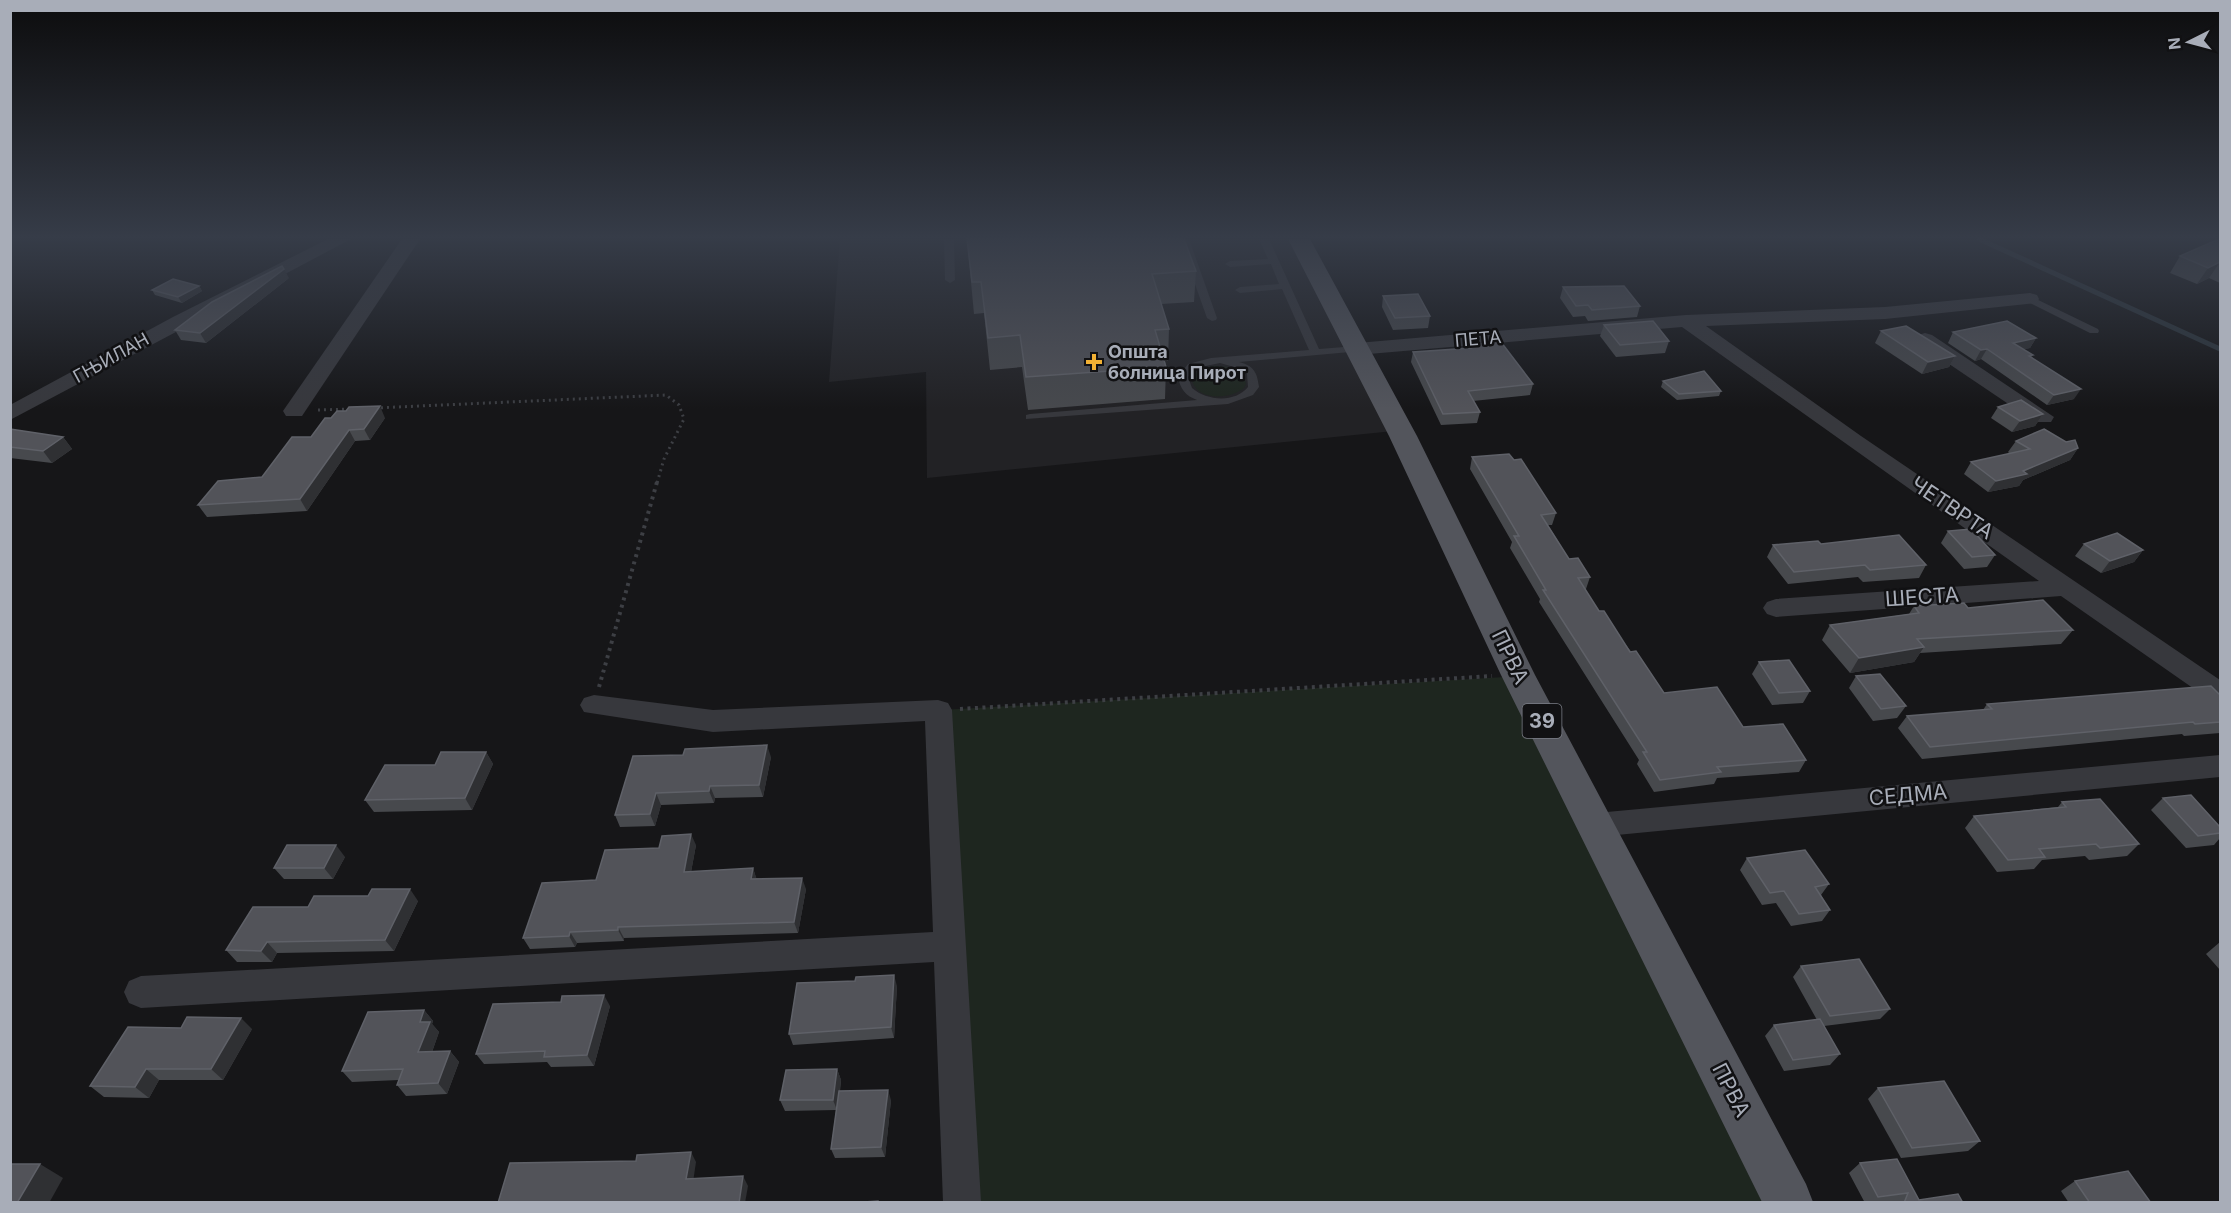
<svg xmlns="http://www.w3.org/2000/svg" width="2231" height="1213" font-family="Inter,sans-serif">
	<rect width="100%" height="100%" fill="#161618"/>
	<polygon fill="#222225" points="840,239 1296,239 1394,431 927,478 926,372 829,382"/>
	<g fill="#1e261f">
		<path d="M1213,366C1226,366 1243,368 1246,384L1244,388C1230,400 1195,401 1192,379L1199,370Z"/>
		<polygon points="1522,676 1800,1202 958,1202 925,711"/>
	</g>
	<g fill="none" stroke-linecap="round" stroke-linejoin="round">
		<polyline stroke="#2c353c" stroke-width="5" points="1979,239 2220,349"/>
		<g stroke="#3d3f44" stroke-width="3" stroke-dasharray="2 4" stroke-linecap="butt">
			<polyline points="375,408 666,395 679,405 684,419 664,459 657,483"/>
			<polyline points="318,410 350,409"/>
		</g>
		<g stroke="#3d3f44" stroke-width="4" stroke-dasharray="3 4.5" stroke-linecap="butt">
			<polyline points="599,687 657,482"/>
			<polyline points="960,709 1492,676"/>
		</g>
		<g fill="#37383d" fill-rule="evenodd">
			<polygon points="944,239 954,239 955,280 950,283 945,280"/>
			<polygon points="1179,239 1189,239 1217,318 1216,320 1212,321 1207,318"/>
			<path d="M1259,239H1269L1319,349L1357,346L1362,349L1361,351L1239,362C1254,366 1257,372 1259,387L1253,395L1228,404L1026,419V415L1030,414L1197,400C1186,396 1180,389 1178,377L1188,364L1211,358L1309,350L1282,289L1240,293L1235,290L1240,287L1279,284L1271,264L1230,267L1225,264L1230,261L1268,259ZM1220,363L1241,369L1247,374L1248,387C1235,403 1207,401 1192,388L1188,377L1196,368Z"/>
			<polygon points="2030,296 2098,329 2099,331 2098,333 2090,333 2026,301 2025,299"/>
		</g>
		<g fill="#37383d" fill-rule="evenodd">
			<polygon points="328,239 351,239 10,420 10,405 173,317"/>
			<polygon points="402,239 420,239 302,416 286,416 283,411"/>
			<polygon points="2030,293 2037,295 2039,299 2037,303 1885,319 1706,326 1861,436 2220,680 2220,703 2210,700 2061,596 1776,617 1767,614 1763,608 1767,602 1776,599 2039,581 1682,327 1357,355 1350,353 1347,349 1350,345 1357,343 1686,315 1885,307"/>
			<polygon points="1925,333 1932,335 2054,417 2051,422 2035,422 1918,343 1915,339 1918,335"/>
			<polygon points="594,695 713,710 938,700 948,703 952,710 981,1202 943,1202 934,962 141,1008 129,1003 124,992 129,981 141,976 933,932 925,721 713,732 584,712 580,705 584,698"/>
			<polygon points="2220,755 2220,777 1596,837 1585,834 1581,825 1585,816 1596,813"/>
		</g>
		<polygon fill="#53555c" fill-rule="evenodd" points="1288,239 1310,239 1417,436 1535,675 1806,1184 1813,1202 1762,1202 1501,675 1389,436"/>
	</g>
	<g fill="#47494d">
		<polygon points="967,239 1196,271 1194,302 1161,304 1169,329 1168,361 1165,361 1166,367 1165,399 1028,410 1022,367 990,370 984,313 974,314"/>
		<polygon points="2220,239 2220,283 2209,278 2197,284 2170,273 2180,256"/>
		<polygon points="289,278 206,343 181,340 175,330"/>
		<polygon points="199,286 202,291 182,303 155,295 152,290"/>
		<polygon points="1563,287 1640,306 1637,317 1588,321 1585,316 1573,317 1560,298"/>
		<polygon points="1383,296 1430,316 1428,328 1393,330 1382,307"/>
		<polygon points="1604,325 1669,341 1665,353 1616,357 1600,336"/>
		<polygon points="1881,331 1955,356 1949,367 1922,374 1875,343"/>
		<polygon points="1953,332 2036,338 2030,348 2024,349 2074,399 2047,405 1981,359 1975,361 1948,343"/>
		<polygon points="1468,345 1533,384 1530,395 1473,401 1480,412 1477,423 1441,425 1411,362 1413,352 1467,349"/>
		<polygon points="1663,381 1721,391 1719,396 1677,400 1661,387"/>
		<polygon points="1998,407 2043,414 2035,426 2012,432 1991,418"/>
		<polygon points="385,418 370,440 355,441 307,511 207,517 198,505 262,477 311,437"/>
		<polygon points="10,429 63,437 72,449 52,463 10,458"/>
		<polygon points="2016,441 2078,448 2070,460 2023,480 2019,486 1988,492 1964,474 1971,462 2010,454 2008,452"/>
		<polygon points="1472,457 1514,460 1556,513 1552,525 1548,525 1569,559 1590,577 1586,589 1585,589 1599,611 1664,693 1743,727 1806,760 1799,772 1717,778 1714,784 1654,792 1637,764 1639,760 1539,602 1540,599 1510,548 1512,542 1470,469"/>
		<polygon points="1948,531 1995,555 1987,567 1964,569 1941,543"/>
		<polygon points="1821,544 1926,565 1919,578 1863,582 1858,577 1788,584 1767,557 1773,545"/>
		<polygon points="2084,544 2143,550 2134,562 2101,573 2075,556"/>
		<polygon points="1914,606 1968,608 2073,630 2061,644 1920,653 1914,662 1850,673 1822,640 1830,625 1909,614"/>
		<polygon points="1759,662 1810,691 1803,703 1772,705 1752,674"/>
		<polygon points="1856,676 1906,706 1897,718 1873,721 1849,688"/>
		<polygon points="2220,695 2220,733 2184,736 2182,734 1922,759 1898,728 1907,716 1983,710 1987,704"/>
		<polygon points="486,752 493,764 472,810 374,812 365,800"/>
		<polygon points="633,756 771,757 763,797 715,798 714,803 661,805 655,826 620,827 615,815"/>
		<polygon points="2163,798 2220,827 2220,838 2214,845 2186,848 2151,810"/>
		<polygon points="2062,802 2139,844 2127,856 2089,860 2085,856 2042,860 2034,869 1997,872 1965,828 1974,816 2058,807"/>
		<polygon points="696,845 691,872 753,868 756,878 806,889 798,933 624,938 624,941 577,943 575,947 530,949 523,938"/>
		<polygon points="345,857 333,879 284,879 274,868"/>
		<polygon points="1747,858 1829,884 1821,895 1830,910 1822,921 1791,926 1776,903 1762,905 1740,870"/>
		<polygon points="418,901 394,951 277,953 272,962 237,962 226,950 308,907"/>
		<polygon points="2220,942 2220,970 2206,954"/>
		<polygon points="1801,966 1890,1009 1880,1019 1824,1026 1840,1054 1830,1065 1784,1071 1765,1036 1774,1025 1817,1020 1793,977"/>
		<polygon points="897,986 894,1038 793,1045 789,1034"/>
		<polygon points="561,1002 610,1006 594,1066 551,1067 547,1062 484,1064 476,1054"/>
		<polygon points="424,1010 433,1021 432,1024 439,1032 432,1052 450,1051 459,1062 447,1094 406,1096 397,1085 399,1080 352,1082 342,1071"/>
		<polygon points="252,1029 223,1080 159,1080 149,1098 104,1097 90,1086"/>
		<polygon points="837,1069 841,1080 840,1091 891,1100 885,1157 835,1158 831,1149 836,1110 785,1111 780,1100"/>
		<polygon points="1878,1088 1980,1141 1968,1151 1901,1158 1868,1099"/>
		<polygon points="1860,1163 1919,1200 1963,1203 1865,1203 1849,1173"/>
		<polygon points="2075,1181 2151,1203 2069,1203 2061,1191"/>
	</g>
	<g fill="#2f3033">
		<polygon points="2220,262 2209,278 2197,284 2208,268"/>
		<polygon points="284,269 289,278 206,343 200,333"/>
		<polygon points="199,286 202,291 182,303 178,297"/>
		<polygon points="2036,338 2030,348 2007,353 2013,343"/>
		<polygon points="1987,349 1981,359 1975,361 1981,350"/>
		<polygon points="1955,356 1949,367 1922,374 1928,362"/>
		<polygon points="2081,389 2074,399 2047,405 2054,395"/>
		<polygon points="380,406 385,418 370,440 364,429"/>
		<polygon points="2043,414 2035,426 2012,432 2020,421"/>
		<polygon points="349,430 355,441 307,511 300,499"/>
		<polygon points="63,437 72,449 52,463 43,451"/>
		<polygon points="2078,448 2070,460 2023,480 2019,486 1988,492 1996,481 2023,471"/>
		<polygon points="2143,550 2134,562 2101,573 2110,561"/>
		<polygon points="1924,647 1914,662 1850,673 1859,658"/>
		<polygon points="767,745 771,757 763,797 759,785"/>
		<polygon points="486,752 493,764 472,810 465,798"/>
		<polygon points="710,786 715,798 714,803 709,791"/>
		<polygon points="656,793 661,805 655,826 650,814"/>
		<polygon points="691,834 696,845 689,883 684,872"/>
		<polygon points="336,845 345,857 333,879 324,868"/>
		<polygon points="753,868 757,880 751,879"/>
		<polygon points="802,878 806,889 798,933 794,922"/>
		<polygon points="410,889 418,901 394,951 385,940"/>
		<polygon points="618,927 624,938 624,941 618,930"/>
		<polygon points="570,932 577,943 575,947 569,936"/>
		<polygon points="267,942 277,953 272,962 261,951"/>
		<polygon points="894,975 897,986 894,1038 891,1027"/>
		<polygon points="604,995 610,1006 594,1066 587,1055"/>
		<polygon points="424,1010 433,1021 432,1024 439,1032 428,1063 418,1052 420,1022"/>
		<polygon points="241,1018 252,1029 223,1080 211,1069"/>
		<polygon points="450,1051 459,1062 447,1094 438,1083"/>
		<polygon points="146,1069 159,1080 149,1098 135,1087"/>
		<polygon points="837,1069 841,1080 837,1110 833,1100"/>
		<polygon points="888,1090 891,1100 885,1157 881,1147"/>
		<polygon points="691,1152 696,1162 692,1189 686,1179"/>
		<polygon points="40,1164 63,1178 49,1203 17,1203"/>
		<polygon points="743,1176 748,1186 745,1203 739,1203"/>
	</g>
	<g fill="#525359" stroke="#5f6168" stroke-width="1.5">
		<polygon points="967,239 1184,239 1196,271 1152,274 1169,329 1155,330 1166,367 1026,377 1020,335 988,338 981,282 972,282"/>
		<polygon points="2219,239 2220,239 2220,262 2208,268 2180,256"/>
		<polygon points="282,266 284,269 200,333 175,330 212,302"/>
		<polygon points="173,279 199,286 178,297 152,290"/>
		<polygon points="1624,286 1640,306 1592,310 1588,305 1576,306 1563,287"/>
		<polygon points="1418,294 1430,316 1395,318 1383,296"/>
		<polygon points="1653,321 1669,341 1620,345 1604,325"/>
		<polygon points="2007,321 2036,338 2013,343 2033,355 2029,356 2081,389 2054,395 1987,349 1981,350 1953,332"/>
		<polygon points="1906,326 1955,356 1928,362 1881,331"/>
		<polygon points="1501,342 1533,384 1468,391 1480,412 1443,414 1413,352 1471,348 1468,345"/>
		<polygon points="1704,371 1721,391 1679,394 1663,381"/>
		<polygon points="2021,400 2043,414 2020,421 1998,407"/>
		<polygon points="380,406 364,429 349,430 300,499 198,505 218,481 262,477 292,437 311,437 325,418 331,418 337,411 346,411 349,407"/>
		<polygon points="10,429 63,437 43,451 10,447"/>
		<polygon points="2044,429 2066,442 2075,440 2078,448 2023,471 2027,474 1996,481 1971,462 2030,449 2016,441"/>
		<polygon points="1509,454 1514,460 1521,459 1556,513 1541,515 1569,559 1578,558 1590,577 1578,578 1599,611 1604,611 1630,652 1636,651 1664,693 1717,687 1743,727 1783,724 1806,760 1717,767 1721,772 1660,780 1643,752 1647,752 1543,590 1546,590 1514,536 1519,536 1472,457"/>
		<polygon points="1971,529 1995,555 1972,557 1948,531"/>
		<polygon points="2117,533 2143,550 2110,561 2084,544"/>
		<polygon points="1899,535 1926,565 1870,570 1865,565 1794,572 1773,545 1818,541 1821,544"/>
		<polygon points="2043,600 2073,630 1917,639 1924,647 1859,658 1830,625 1919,613 1914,606 1964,603 1968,608"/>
		<polygon points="1789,660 1810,691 1779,693 1759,662"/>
		<polygon points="1880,674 1906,706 1881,709 1856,676"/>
		<polygon points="2211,686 2220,695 2220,722 2195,724 2193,722 1930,747 1907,716 1992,709 1987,704"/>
		<polygon points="767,745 759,785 710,786 709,791 656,793 650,814 615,815 633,756 683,755 685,749"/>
		<polygon points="441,752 486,752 465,798 365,800 385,765 435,765"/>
		<polygon points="2191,795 2220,827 2220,833 2198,836 2163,798"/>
		<polygon points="2100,799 2139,844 2100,848 2096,844 2039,849 2045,857 2008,860 1974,816 2066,807 2062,802"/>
		<polygon points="691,834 684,872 753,868 751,879 802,878 794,922 618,927 618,930 570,932 569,936 523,938 542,883 596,880 605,850 659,848 662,836"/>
		<polygon points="287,845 336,845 324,868 274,868"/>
		<polygon points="1805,850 1829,884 1815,887 1830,910 1799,914 1784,891 1770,893 1747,858"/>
		<polygon points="372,889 410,889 385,940 267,942 261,951 226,950 253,907 308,907 314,896 368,896"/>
		<polygon points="1859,959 1890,1009 1830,1016 1801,966"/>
		<polygon points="894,975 891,1027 789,1034 797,983 855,981 856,977"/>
		<polygon points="604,995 587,1055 544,1057 545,1051 476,1054 493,1004 561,1002 562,996"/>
		<polygon points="424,1010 420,1022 430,1022 418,1052 450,1051 438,1083 397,1085 403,1069 342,1071 368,1012"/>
		<polygon points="187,1017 241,1018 211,1069 146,1069 135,1087 90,1086 128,1027 181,1028"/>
		<polygon points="1820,1019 1840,1054 1793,1060 1774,1025"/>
		<polygon points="837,1069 833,1100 780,1100 786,1070"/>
		<polygon points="1944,1081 1980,1141 1912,1148 1878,1088"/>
		<polygon points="888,1090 881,1147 831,1149 839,1091"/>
		<polygon points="691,1152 686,1179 743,1176 739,1203 498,1203 510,1163 636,1161 637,1155"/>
		<polygon points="1897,1159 1919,1200 1958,1194 1963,1203 1904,1203 1908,1193 1878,1197 1860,1163"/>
		<polygon points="10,1164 40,1164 17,1203 10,1203"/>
		<polygon points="2128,1171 2151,1203 2090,1203 2075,1181"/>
		<polygon points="878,1201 878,1203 849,1203"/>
	</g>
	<linearGradient id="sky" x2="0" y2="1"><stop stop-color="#0c0c0d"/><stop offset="0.58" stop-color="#363c48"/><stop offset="1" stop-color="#363c48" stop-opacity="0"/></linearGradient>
	<rect width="2231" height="409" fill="url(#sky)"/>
	<path fill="#f2b134" stroke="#111113" stroke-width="2" d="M1091 353h6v6h6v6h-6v6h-6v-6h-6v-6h6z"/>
	<g text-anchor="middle" stroke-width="5" stroke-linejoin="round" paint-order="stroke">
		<g font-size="18" fill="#a8adb8" stroke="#111113">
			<text transform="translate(1478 339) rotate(-5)" y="6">ПЕТА</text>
			<text transform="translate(111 358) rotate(-29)" y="6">ГЊИЛАН</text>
		</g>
		<g font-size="18" font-weight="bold" fill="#a8adb8" stroke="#111113" text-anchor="start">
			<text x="1108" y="358">Општа<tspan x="1108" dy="21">болница Пирот</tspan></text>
		</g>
		<rect fill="#111113" stroke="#7b7e86" stroke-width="1.5" x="1522.5" y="704" width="39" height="34" rx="4.5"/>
		<g font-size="20" font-weight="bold" fill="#a8adb8">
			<text x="1542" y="728">39</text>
		</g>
		<g font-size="21" fill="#a8adb8" stroke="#111113">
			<text transform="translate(1952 508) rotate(34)" y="7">ЧЕТВРТА</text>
			<text transform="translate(1922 597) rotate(-4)" y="7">ШЕСТА</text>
			<text transform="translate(1510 657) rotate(64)" y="7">ПРВА</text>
			<text transform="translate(1908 795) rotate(-5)" y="7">СЕДМА</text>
			<text transform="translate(1731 1090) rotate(63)" y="7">ПРВА</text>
		</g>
	</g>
	<rect width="2231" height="1213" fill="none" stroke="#a8adb8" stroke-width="24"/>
	<g transform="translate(2189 42) rotate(264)" stroke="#111113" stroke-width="4.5" paint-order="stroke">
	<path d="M0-4.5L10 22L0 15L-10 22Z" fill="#a8adb8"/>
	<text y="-9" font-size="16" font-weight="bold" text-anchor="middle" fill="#a8adb8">N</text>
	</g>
</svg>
